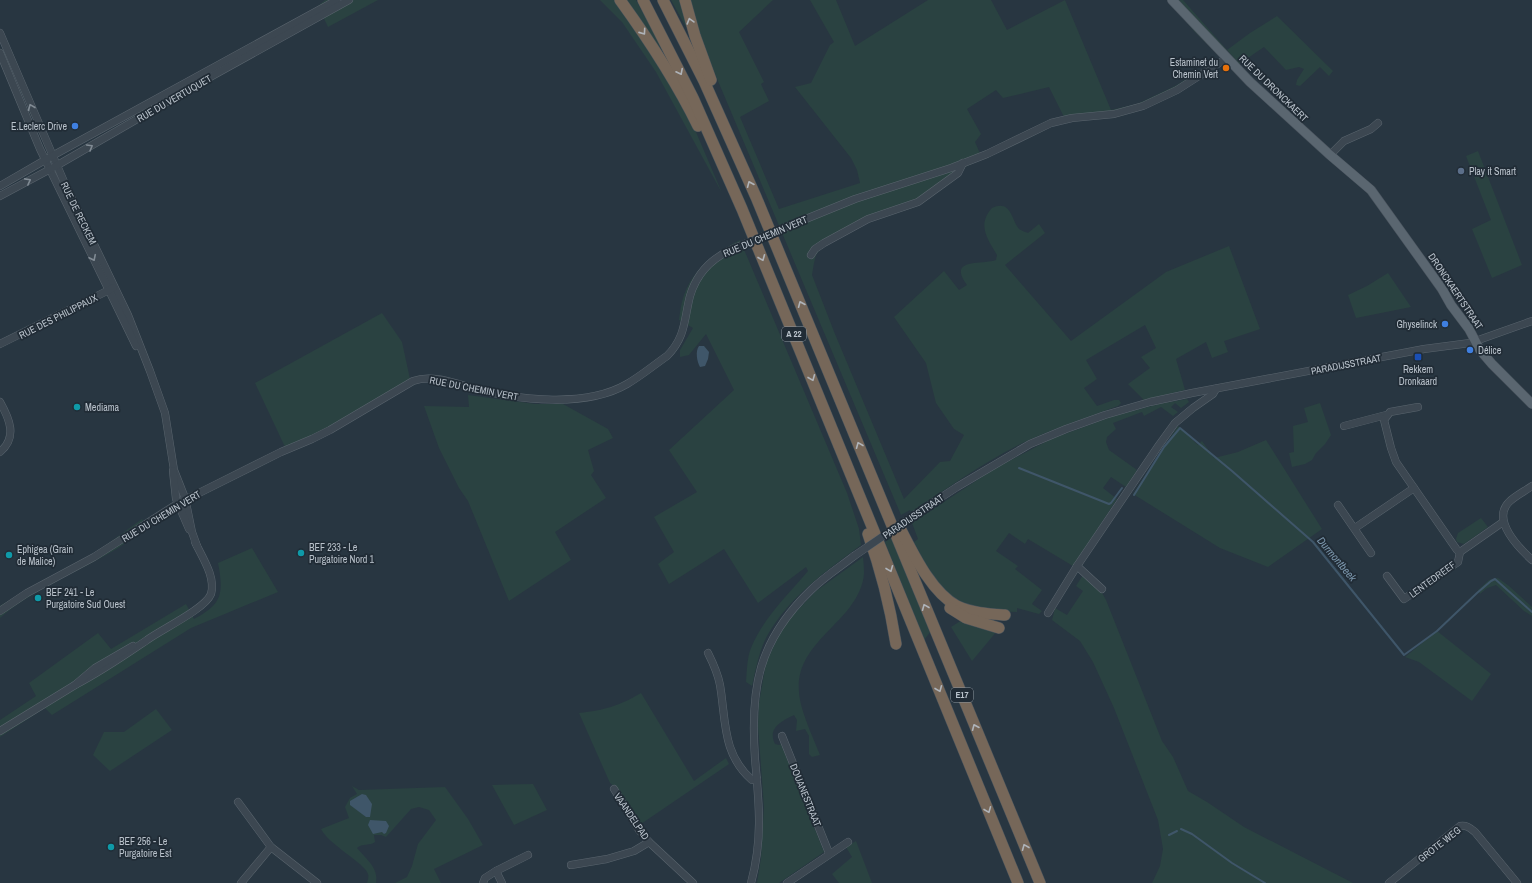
<svg xmlns="http://www.w3.org/2000/svg" width="1532" height="883" font-family="'Archivo Narrow',sans-serif">
	<rect width="100%" height="100%" fill="#283641"/>
	<g fill="#2a4241">
		<polygon points="325,0 378,0 328,27 318,6"/>
		<polygon points="600,0 636,0 668,59 661,68 693,125 722,193 656,72 622,22"/>
		<path d="M671,0H773L739,32L764,82L761,84L769,101L740,117L779,209L860,183L857,170L851,158L795,87L811,83L830,45L834,42L810,0H836L855,46L928,0H991L1007,30L1065,0L1111,110L1137,104L1175,86L1199,71L1203,76L1157,103L1066,121L1049,87L1003,98L996,90L967,109L981,134L975,142L982,158L951,175L919,199L870,215L822,247L816,255L814,263L812,275L835,334L904,499L940,462L950,461L964,435L954,429L936,403L926,363L894,317L944,271L959,290L967,285C947,258 981,265 996,260L997,255C987,238 977,225 992,208C1011,199 1011,219 1019,229C1022,231 1026,232 1028,233L1039,224L1045,233L1005,265L1071,341L1166,272L1229,246L1260,329L1224,341L1228,352L1212,358L1206,342L1176,359L1185,390L1144,400L1128,384L1150,368L1141,357L1156,348L1145,325L1086,360L1097,379L1084,388L1097,406L1114,400H1119L1121,403L1118,406C1088,417 1058,427 1029,440C988,459 950,487 911,512L910,510L901,515L710,62L697,26L686,27Z"/>
		<polygon points="1167,0 1183,0 1227,50 1250,33 1277,16 1333,71 1329,76 1320,67 1300,86 1296,85 1297,80 1304,69 1299,67 1286,70 1264,47 1239,64 1227,50 1219,56 1194,31"/>
		<polygon points="1478,151 1522,265 1492,278 1472,229 1491,220 1466,156"/>
		<path d="M740,240L847,493L859,529L861,545C825,572 790,596 767,636C759,651 756,669 752,686L746,682C747,670 747,658 751,648C763,618 788,595 808,571L806,567L758,603L724,549L669,584L658,564L674,552L654,517L697,492L669,450L734,390L706,334L689,355L680,357V350L693,328L679,320C680,312 681,303 684,295C693,269 716,252 740,240Z"/>
		<polygon points="1388,273 1411,307 1356,318 1348,295 1367,286"/>
		<polygon points="382,313 402,342 410,379 318,433 285,447 255,383"/>
		<polygon points="468,395 535,404 563,404 608,429 613,438 588,450 594,471 591,475 606,498 555,532 571,560 509,601 468,501 459,488 439,448 424,406 469,407"/>
		<polygon points="1187,399 1189,402 1181,408 1175,403 1171,407 1178,412 1173,416 1161,407 1144,416 1142,412 1113,423 1116,429 1107,437 1106,442 1109,450 1137,470 1126,487 1111,477 1103,488 1117,499 1073,566 1028,539 1025,544 1009,533 996,551 1018,566 1015,569 1042,590 1032,604 1042,611 1039,614 1017,608 1017,612 986,611 954,600 945,592 925,563 914,542 918,539 912,523 994,469 1051,439 1114,416 1159,404"/>
		<polygon points="1320,403 1331,435 1325,444 1316,453 1312,460 1305,464 1292,467 1289,453 1294,452 1293,426 1308,422 1304,408"/>
		<polygon points="1178,426 1198,445 1202,441 1214,458 1238,452 1266,440 1322,529 1268,567 1220,548 1133,494"/>
		<polygon points="1481,518 1488,527 1464,544 1457,542 1456,539 1458,533"/>
		<path d="M142,519L147,527C134,537 121,547 106,555C71,575 31,591 0,618V606L1,605L95,553Z"/>
		<polygon points="892,537 931,631 924,640 885,542"/>
		<path d="M252,548L278,592L191,628L52,715L45,708L0,737V720L36,696L29,683L98,633L111,649L186,604L194,619C222,604 224,594 218,563Z"/>
		<path d="M863,557C864,566 865,576 862,584C850,625 795,643 799,692C800,710 813,737 820,755L812,757L809,754V736L805,729L796,731L797,720L794,715C782,721 767,728 775,744L779,745L781,744L824,852L779,883H757L761,858L764,807L758,726L759,703L766,663L779,635L792,616L816,591Z"/>
		<polygon points="1083,575 1101,591 1106,600 1162,741 1173,757 1188,791 1207,802 1244,827 1353,883 1152,883 1160,866 1163,849 1158,820 1114,708 1093,662 1080,641 1052,620 1055,608 1067,615 1083,591 1076,586"/>
		<polygon points="1498,578 1509,586 1532,607 1532,616 1524,611 1496,585 1487,588 1480,594 1478,590 1489,580"/>
		<polygon points="962,620 997,631 972,661 951,627"/>
		<polygon points="1437,631 1491,674 1472,701 1419,662 1405,657"/>
		<path d="M641,693L694,781L726,758L729,764L638,826L615,787L610,783L579,713C605,710 619,706 641,693Z"/>
		<polygon points="156,709 172,730 110,771 93,755 104,732 124,732"/>
		<polygon points="533,784 547,810 514,825 492,785"/>
		<path d="M352,786L359,790L445,787L468,819L483,845L434,869L441,883H395L407,877L412,866L418,844L436,820L429,810L419,807L411,809L386,837L381,835H374L375,842C370,846 362,843 357,848C366,859 379,868 376,883H367C368,880 369,876 368,874C365,863 329,845 321,829L349,818L345,807L350,798L357,794Z"/>
		<polygon points="856,841 872,883 839,883 832,874 852,857 846,847"/>
	</g>
	<g fill="#3f5669">
		<path d="M699,346H704L709,352L708,359L705,366L700,367C697,362 695,351 699,346Z"/>
		<polygon points="362,794 366,795 372,804 370,817 366,817 350,805 350,801"/>
		<polygon points="370,820 386,821 389,826 386,833 384,834 382,832 373,834 368,825"/>
	</g>
	<g fill="none" stroke-linecap="round" stroke-linejoin="round">
		<g stroke="#3f5669" stroke-width="2">
			<polyline points="1019,468 1109,504 1111,503 1122,488"/>
			<polyline points="1134,495 1164,447 1180,428 1232,471 1313,542 1404,655 1437,631 1477,593 1491,581 1495,579 1532,612"/>
			<polyline points="1181,829 1192,834 1232,863 1265,883"/>
			<polyline points="1169,835 1177,831"/>
		</g>
		<g stroke="#5a656e" stroke-width="8">
			<g id="minor">
				<polyline points="0,33 65,184 128,315 150,371 165,413 174,470 185,498 192,532 197,546"/>
				<polyline points="0,53 40,149 119,311 136,346"/>
				<polyline points="1330,155 1344,141 1371,129 1378,123"/>
				<polyline points="0,186 52,156 337,0"/>
				<polyline points="0,196 56,166 203,81 349,0"/>
				<polyline points="791,225 855,199 951,168 987,154 1051,123 1072,118 1114,114 1143,106 1177,90 1227,58"/>
				<polyline points="811,255 815,249 824,243 868,219 918,202 958,173 963,163"/>
				<polyline points="0,344 113,288"/>
				<path d="M0,402C9,418 18,437 0,452"/>
				<polyline points="1344,426 1386,415"/>
				<polyline points="173,471 176,499 189,529"/>
				<path d="M1532,486C1525,491 1515,496 1509,502C1491,520 1519,548 1532,560"/>
				<polyline points="1414,488 1396,462 1391,448 1384,420 1390,412 1418,407"/>
				<polyline points="1338,505 1371,553"/>
				<polyline points="917,513 957,487 1030,444 1066,429 1105,415 1150,402 1192,393 1424,349 1470,343 1532,321"/>
				<polyline points="1355,528 1414,488 1457,550 1460,552"/>
				<polyline points="1077,566 1102,589"/>
				<polyline points="1387,576 1404,599 1458,562 1460,552 1503,522"/>
				<path d="M0,611L27,593L94,557L177,504L281,452L312,439L330,430L413,381C434,374 456,384 476,389C520,400 586,408 627,384C641,376 654,365 667,356C686,337 684,319 690,296C697,272 713,257 735,248"/>
				<polyline points="1048,613 1077,566 1159,445 1175,423 1193,408 1213,394 1216,389"/>
				<path d="M708,653C713,663 718,674 720,685C726,720 722,754 752,780L757,779"/>
				<path d="M75,685C102,671 122,657 147,640C162,629 205,609 211,594C216,577 202,557 195,542"/>
				<polyline points="0,731 75,685 95,668 133,646"/>
				<polyline points="782,736 829,853"/>
				<polyline points="614,789 639,830 649,842 693,883"/>
				<polyline points="238,802 271,847 317,883"/>
				<polyline points="571,865 607,859 634,851 649,842"/>
				<polyline points="241,883 271,847"/>
				<polyline points="483,883 485,878 496,871"/>
				<polyline points="502,883 496,871 528,855"/>
				<path d="M751,883C763,839 759,803 755,759C750,688 758,641 811,590C824,577 840,567 854,556"/>
				<polyline points="787,883 848,842"/>
				<path d="M1389,883L1460,826C1467,825 1470,828 1475,832L1517,883"/>
			</g>
		</g>
		<g stroke="#49535d" stroke-width="10">
			<polyline id="major" points="1172,0 1250,82 1330,155 1371,190 1442,289 1451,305 1469,329 1480,350 1492,364 1532,404"/>
		</g>
		<g stroke="#47525b" stroke-width="12">
			<g id="highway">
				<path d="M620,0C649,40 676,81 698,126"/>
				<polyline points="643,0 693,98 742,209 1018,883"/>
				<polyline points="663,0 704,81 756,197 1040,883"/>
				<polyline points="685,0 695,36 711,80"/>
				<path d="M900,528C913,553 931,592 957,606C972,613 990,614 1005,615"/>
				<path d="M868,534C881,570 890,606 896,644"/>
				<polyline points="950,608 966,618 999,628"/>
			</g>
		</g>
		<use href="#minor" stroke="#3c4751" stroke-width="7"/>
		<use href="#major" stroke="#5a6670" stroke-width="9"/>
		<use href="#highway" stroke="#766759" stroke-width="11"/>
		<g stroke="#5a656e" stroke-width="8" stroke-linecap="butt">
			<g id="minor-bridge">
				<polyline points="735,248 791,225"/>
				<polyline points="854,556 917,513"/>
			</g>
		</g>
		<use href="#minor-bridge" stroke="#3c4751" stroke-width="7"/>
	</g>
	<defs><path id="oneway-chevron" d="M-2-3.5L2.5 0L-2 3.5" fill="none" stroke-width="1.6" stroke-linecap="round" stroke-linejoin="round"/></defs>
	<g stroke="#afb4ba">
		<use href="#oneway-chevron" transform="translate(690 21) rotate(-106)"/>
		<use href="#oneway-chevron" transform="translate(643 32) rotate(55)"/>
		<use href="#oneway-chevron" transform="translate(680 72) rotate(63)"/>
		<use href="#oneway-chevron" transform="translate(750 184) rotate(-113)"/>
		<use href="#oneway-chevron" transform="translate(762 258) rotate(68)"/>
		<use href="#oneway-chevron" transform="translate(801 304) rotate(-113)"/>
		<use href="#oneway-chevron" transform="translate(812 378) rotate(68)"/>
		<use href="#oneway-chevron" transform="translate(859 445) rotate(-112)"/>
		<use href="#oneway-chevron" transform="translate(890 569) rotate(68)"/>
		<use href="#oneway-chevron" transform="translate(925 607) rotate(-112)"/>
		<use href="#oneway-chevron" transform="translate(939 689) rotate(68)"/>
		<use href="#oneway-chevron" transform="translate(975 727) rotate(-113)"/>
		<use href="#oneway-chevron" transform="translate(988 810) rotate(68)"/>
		<use href="#oneway-chevron" transform="translate(1025 847) rotate(-112)"/>
	</g>
	<g stroke="#818b94">
		<use href="#oneway-chevron" transform="translate(31 107) rotate(-112)"/>
		<use href="#oneway-chevron" transform="translate(90 147) rotate(-30)"/>
		<use href="#oneway-chevron" transform="translate(28 181) rotate(-28)"/>
		<use href="#oneway-chevron" transform="translate(93 258) rotate(64)"/>
	</g>
	<circle fill="#e8710a" stroke="#212c36" stroke-width="1.5" cx="1226" cy="68" r="4"/>
	<g fill="#3f7fe0" stroke="#212c36" stroke-width="1.5">
		<circle cx="75" cy="126" r="4"/>
		<circle cx="1445" cy="324" r="4"/>
		<circle cx="1470" cy="350" r="4"/>
	</g>
	<circle fill="#5c6f8a" stroke="#212c36" stroke-width="1.5" cx="1461" cy="171" r="4"/>
	<rect fill="#1a4fb4" stroke="#212c36" stroke-width="1.5" x="1414" y="353" width="8" height="8" rx="2"/>
	<g fill="#0f9aa8" stroke="#212c36" stroke-width="1.5">
		<circle cx="77" cy="407" r="4"/>
		<circle cx="301" cy="553" r="4"/>
		<circle cx="9" cy="555" r="4"/>
		<circle cx="38" cy="598" r="4"/>
		<circle cx="111" cy="847" r="4"/>
	</g>
	<g text-anchor="middle" stroke-width="3.5" stroke-linejoin="round" paint-order="stroke">
		<g fill="#212c36" stroke="#8b959e" stroke-width="1">
			<rect x="782" y="327" width="24" height="14" rx="3"/>
			<rect x="951" y="688" width="22" height="14" rx="3"/>
		</g>
		<g font-size="9" font-weight="bold" fill="#b9c2cb">
			<text x="794" y="337">A 22</text>
			<text x="962" y="698">E17</text>
		</g>
		<g font-size="10" fill="#b9c2cb" stroke="#212c36" text-anchor="start">
			<text x="1218" y="66" text-anchor="end">Estaminet du<tspan x="1218" dy="12">Chemin Vert</tspan></text>
			<text x="67" y="130" text-anchor="end">E.Leclerc Drive</text>
			<text x="1469" y="175">Play it Smart</text>
			<text x="1437" y="328" text-anchor="end">Ghyselinck</text>
			<text x="1478" y="354">Délice</text>
			<text x="1418" y="373" text-anchor="middle">Rekkem<tspan x="1418" dy="12">Dronkaard</tspan></text>
			<text x="85" y="411">Mediama</text>
			<text x="309" y="551">BEF 233 - Le<tspan x="309" dy="12">Purgatoire Nord 1</tspan></text>
			<text x="17" y="553">Ephigea (Grain<tspan x="17" dy="12">de Malice)</tspan></text>
			<text x="46" y="596">BEF 241 - Le<tspan x="46" dy="12">Purgatoire Sud Ouest</tspan></text>
			<text x="119" y="845">BEF 256 - Le<tspan x="119" dy="12">Purgatoire Est</tspan></text>
		</g>
		<g font-size="10" fill="#b9c2cb" stroke="#212c36">
			<text transform="translate(1274 88) rotate(44)" y="4">RUE DU DRONCKAERT</text>
			<text transform="translate(174 98) rotate(-30)" y="4">RUE DU VERTUQUET</text>
			<text transform="translate(79 213) rotate(64)" y="4">RUE DE RECKEM</text>
			<text transform="translate(765 236) rotate(-23)" y="4">RUE DU CHEMIN VERT</text>
			<text transform="translate(1456 291) rotate(56)" y="4">DRONCKAERTSTRAAT</text>
			<text transform="translate(58 316) rotate(-27)" y="4">RUE DES PHILIPPAUX</text>
			<text transform="translate(1346 364) rotate(-11)" y="4">PARADIJSSTRAAT</text>
			<text transform="translate(474 388) rotate(11)" y="4">RUE DU CHEMIN VERT</text>
			<text transform="translate(161 516) rotate(-31)" y="4">RUE DU CHEMIN VERT</text>
			<text transform="translate(913 516) rotate(-34)" y="4">PARADIJSSTRAAT</text>
			<text transform="translate(1432 579) rotate(-36)" y="4">LENTEDREEF</text>
			<text transform="translate(806 795) rotate(68)" y="4">DOUANESTRAAT</text>
			<text transform="translate(632 816) rotate(56)" y="4">VAANDELPAD</text>
			<text transform="translate(1439 844) rotate(-38)" y="4">GROTE WEG</text>
		</g>
		<g font-size="11" font-style="italic" fill="#7b96ac" stroke="#212c36">
			<text transform="translate(1337 559) rotate(50)" y="4">Durmontbeek</text>
		</g>
	</g>
</svg>
